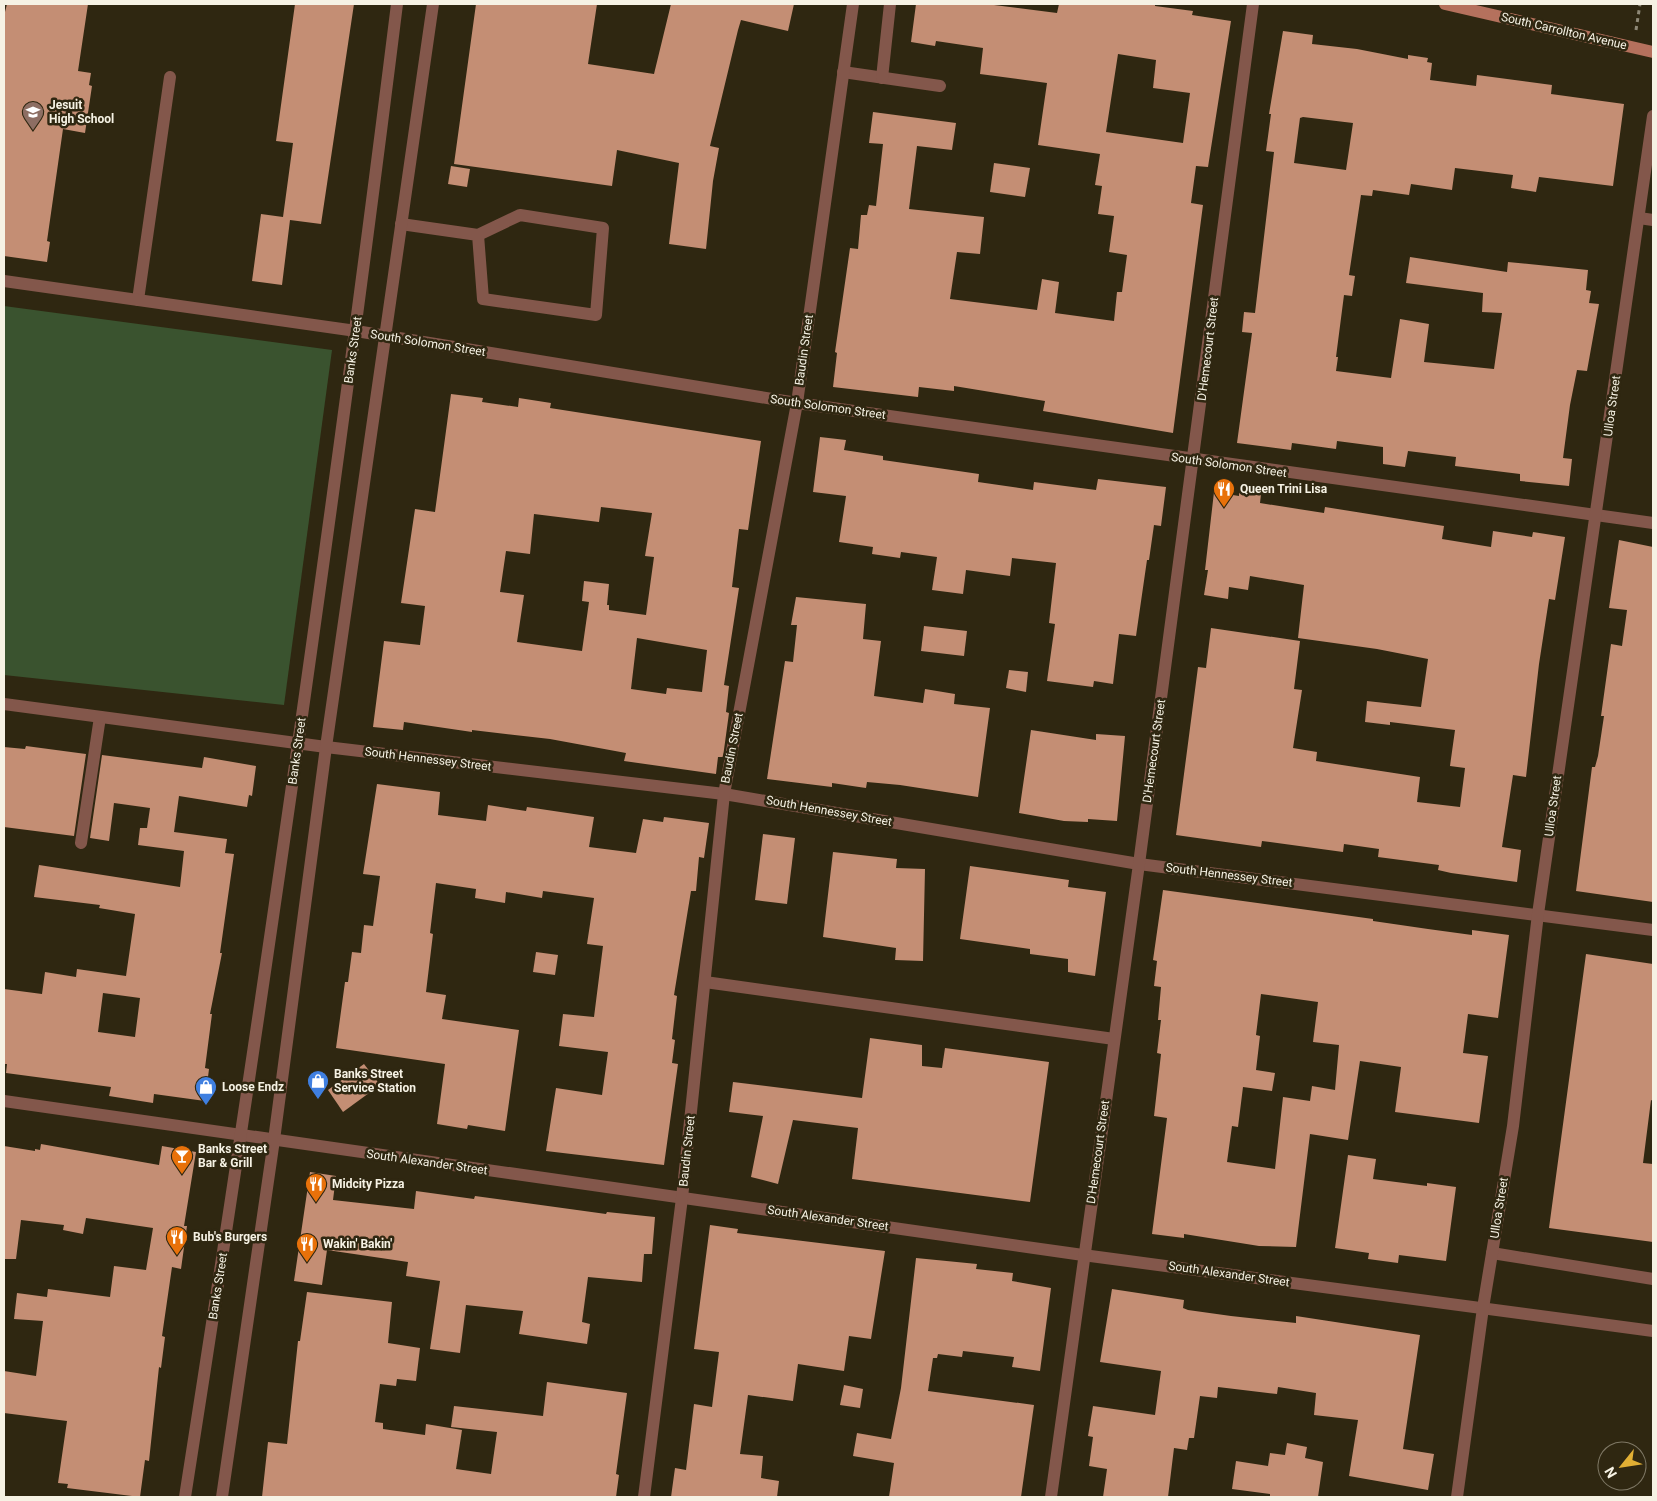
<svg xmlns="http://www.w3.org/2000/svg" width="1657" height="1501" font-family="Roboto,sans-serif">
	<rect width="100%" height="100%" fill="#2f2711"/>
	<polygon fill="#3a532f" points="4,306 332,350 284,705 4,675"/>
	<g fill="#c48e74" fill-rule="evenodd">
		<polygon points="7,4 88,4 78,71 91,73 89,85 92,86 85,133 63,129 47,241 50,242 47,262 4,256 4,16"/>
		<polygon points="295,4 354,4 321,224 290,220 282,285 252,281 261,214 283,217 293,143 276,141"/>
		<polygon points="476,4 597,4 588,64 654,74 671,4 794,4 788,31 741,20 738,30 710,146 719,148 713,181 706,249 669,244 679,163 617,150 612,186 454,164"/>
		<path d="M916,4H986L1057,13L1059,4H1155V6L1193,11L1192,15L1231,21L1208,167L1196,166L1191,203L1203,205L1173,433L1043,411L1045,401L954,386V391L919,387L918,397L833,387L837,353L835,352L850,248L858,249L861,215H867L869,205L876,206L883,144L869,143L873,112L956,123L952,150L917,146L909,209L984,217L980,254L957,252L950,299L1037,310L1042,279L1059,282L1055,313L1114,321L1117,292H1122L1127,255L1109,252L1114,216L1098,214L1102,186L1095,185L1100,154L1038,145L1047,83L980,74L983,48L936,41L935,46L911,42ZM1118,54L1156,60L1153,88L1190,93L1183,143L1106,132Z"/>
		<path d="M1283,31L1313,35L1312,44L1357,49L1408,59V55L1428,58L1427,62L1432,63L1430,80L1476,86L1477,75L1552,85L1551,94L1624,104L1613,186L1539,177L1536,192L1511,188L1513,175L1455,168L1452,190L1411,184L1409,195L1373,190L1372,196L1361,195L1349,275L1355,276L1352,296L1344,295L1336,357H1338L1336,371L1391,378L1400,319L1429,324L1424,362L1494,369L1502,313L1482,312L1483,293L1406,283L1410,257L1507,272L1508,262L1588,270L1586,290L1591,291L1589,303L1599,304L1587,371L1577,370L1570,405L1563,458L1572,459L1569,486L1520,481V474L1455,466L1456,457L1408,451L1405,467L1383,464V447L1337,441L1336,449L1292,443L1291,450L1237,443L1252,333L1242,332L1244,312L1255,313L1274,152L1266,151L1271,114H1269ZM1303,117L1353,123L1346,170L1294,163L1300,118Z"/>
		<polygon points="994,163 1030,168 1025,197 990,192"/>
		<polygon points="451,166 470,169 467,187 448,184"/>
		<path d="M451,394L483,398L482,402L518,407L519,398L551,403L550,408L761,441L748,530L739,529L732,587L739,588L724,685L729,686L726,712L729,713L723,757H718L716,774L624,761L626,753L550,739L472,730V732L404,722L403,730L373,727L384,641L420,645L425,606L401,603L415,509L435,512ZM601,507L652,513L645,556L654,557L646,615L609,610V605H607L609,584L584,581L582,601L589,602L582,651L517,642L524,595L500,592L506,551L530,554L534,514L599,522ZM637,638L707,650L702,692L667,688L666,694L631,689Z"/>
		<polygon points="820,437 846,440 844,450 883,456 883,460 979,474 978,482 1033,490 1034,482 1096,490 1098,479 1166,487 1161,526 1154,525 1149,560 1147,560 1136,636 1119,634 1113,684 1094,681 1093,687 1047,681 1055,624 1049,623 1056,563 1012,558 1010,576 966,570 963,594 932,590 937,557 901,552 900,558 872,554 873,547 839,542 846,496 813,492"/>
		<polygon points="1239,491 1261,494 1260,503 1324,513 1325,507 1444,526 1442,539 1491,547 1493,531 1532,537 1533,532 1565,537 1555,600 1549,599 1539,664 1526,777 1513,775 1502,847 1521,850 1517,882 1451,873 1438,870 1439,865 1378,857 1379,849 1344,844 1343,852 1262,841 1261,847 1176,835 1198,667 1206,668 1211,628 1300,641 1294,689 1302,690 1293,748 1317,752 1316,761 1420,777 1417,802 1460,807 1465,768 1450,766 1455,730 1390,722 1390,725 1365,722 1367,701 1421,707 1428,659 1377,649 1298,638 1304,585 1250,576 1248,590 1229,587 1228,599 1204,595 1208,570 1205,570 1214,492 1239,496"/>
		<polygon points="1619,540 1653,547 1653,902 1576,891 1592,767 1595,767 1598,756 1604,716 1601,716 1611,644 1622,646 1627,610 1609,608"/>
		<polygon points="796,597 866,604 863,639 881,641 874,696 923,703 925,689 955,694 954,704 990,708 978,797 900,785 867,782 866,788 832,783 832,787 767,779 785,661 793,662 797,625 791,625"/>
		<polygon points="924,626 967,631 964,656 921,651"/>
		<polygon points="1009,670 1028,672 1026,692 1006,688"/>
		<polygon points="1031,730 1096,740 1096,734 1125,736 1117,821 1088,819 1088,822 1064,821 1019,813"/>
		<polygon points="26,746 86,754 74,836 4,827 4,747 25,749"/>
		<path d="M102,755L202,768L204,757L256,766L252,796L249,795L247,807L179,796L174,832L227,839L225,853L234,854L220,953H222L210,1014H212L205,1068L209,1069L205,1101L154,1094L153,1103L109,1096L111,1087L6,1073L7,1064H4V989L42,994L45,972L76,977L77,969L126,976L135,914L99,908L100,905L34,897L39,865L180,887L184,851L138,845L140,828H147L150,808L114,803L109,841L90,838ZM103,993L140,998L135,1037L98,1032Z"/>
		<polygon points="377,784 440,792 438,815 486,821 488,805 526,811 527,807 594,817 589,847 636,853 643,819 663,822 664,817 709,823 704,858 699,857 696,891 691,891 674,995 677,996 672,1039 675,1040 672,1063 678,1064 664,1165 546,1151 556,1088 602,1095 608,1052 559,1046 563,1014 594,1017 603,946 587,944 594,898 543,891 542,898 506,892 505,903 475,898 476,889 436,883 430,933 433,934 426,992 446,995 442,1019 519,1030 505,1131 468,1125 467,1129 437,1124 445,1064 336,1048 345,982 348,982 352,952 361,953 364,925 373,926 380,876 363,874"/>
		<polygon points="763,834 795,838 787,904 755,900"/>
		<polygon points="833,852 897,859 896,868 925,869 923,961 895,960 896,948 823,937"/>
		<polygon points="970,866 1069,880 1068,887 1106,892 1095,976 1068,972 1068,959 1030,954 1030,949 960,939"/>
		<path d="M1163,890L1373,919V921L1428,929L1472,935V930L1509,935L1498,1018L1468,1014L1463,1053L1488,1056L1479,1123L1395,1112L1401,1067L1360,1061L1348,1140L1310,1134L1296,1247L1259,1246L1184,1234V1238L1152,1234L1167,1118L1154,1116L1161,1054L1157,1053L1161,1020H1158L1161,987L1154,986L1157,961L1153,960ZM1261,994L1318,1002L1313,1042L1339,1045L1335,1090L1312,1086L1310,1101L1283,1097L1275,1169L1227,1162L1232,1126L1238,1127L1243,1087L1272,1091L1275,1073L1256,1070L1260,1036L1256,1035Z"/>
		<polygon points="536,952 558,955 555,975 533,972"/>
		<polygon points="1586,954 1653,964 1653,1101 1651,1100 1643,1163 1653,1164 1653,1242 1549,1228"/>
		<polygon points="870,1038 922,1045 922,1066 942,1068 945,1048 1049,1062 1030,1202 852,1179 858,1128 793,1120 778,1184 751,1177 763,1116 729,1112 733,1082 862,1098"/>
		<polygon points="364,1064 380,1085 343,1112 328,1090"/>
		<polygon points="41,1144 159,1165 162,1146 196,1152 184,1226 187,1226 181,1269 172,1267 162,1336 165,1337 161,1368 159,1367 149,1461 145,1460 140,1497 67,1488 68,1484 58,1483 67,1421 4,1413 4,1371 36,1376 43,1321 14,1319 17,1293 47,1297 48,1289 110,1297 114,1266 146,1270 153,1228 86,1218 83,1234 63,1230 64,1225 21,1220 16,1259 4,1259 4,1146 35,1151 35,1149 40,1150"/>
		<polygon points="1348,1155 1376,1159 1373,1179 1427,1186 1427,1183 1456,1187 1446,1261 1399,1255 1398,1263 1368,1259 1369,1253 1335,1248"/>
		<polygon points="310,1172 336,1176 333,1200 414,1209 416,1191 474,1199 475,1196 606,1214 607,1212 655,1217 652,1254 644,1254 642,1282 588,1277 582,1322 590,1324 587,1344 519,1334 523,1311 466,1305 460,1353 430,1349 440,1281 406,1276 408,1262 327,1250 322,1285 294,1281"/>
		<polygon points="710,1225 738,1229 737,1233 885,1251 871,1339 849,1336 844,1371 798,1364 793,1401 748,1395 740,1454 763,1456 761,1478 779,1481 777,1497 671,1497 675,1468 686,1470 694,1404 712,1407 719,1352 694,1349"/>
		<polygon points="916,1258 977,1264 976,1269 1013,1273 1012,1281 1051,1288 1040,1371 1012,1367 1014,1357 963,1351 962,1357 938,1354 937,1358 933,1358 928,1391 1034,1405 1021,1497 889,1497 894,1463 853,1456 857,1433 891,1439 901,1388"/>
		<polygon points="1112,1289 1184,1300 1183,1308 1188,1310 1231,1316 1296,1323 1296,1316 1420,1335 1403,1449 1434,1454 1428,1490 1349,1476 1358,1420 1314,1415 1316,1393 1278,1387 1277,1394 1218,1387 1217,1398 1200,1396 1194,1438 1189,1438 1187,1450 1174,1448 1168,1497 1103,1497 1107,1469 1089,1466 1093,1437 1088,1436 1093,1406 1155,1415 1161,1371 1100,1362"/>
		<polygon points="307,1292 392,1302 388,1343 420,1348 416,1381 397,1379 396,1386 380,1384 375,1422 383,1423 383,1429 425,1435 426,1424 462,1430 456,1469 491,1474 497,1432 451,1427 454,1406 543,1416 547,1382 627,1393 616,1474 619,1475 616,1497 262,1497 268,1442 287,1444 298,1341 300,1341"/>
		<polygon points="844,1385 863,1389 860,1408 840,1405"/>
		<polygon points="1287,1443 1307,1447 1305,1458 1323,1462 1318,1497 1270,1497 1270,1494 1232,1489 1236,1461 1268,1466 1270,1453 1285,1455"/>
	</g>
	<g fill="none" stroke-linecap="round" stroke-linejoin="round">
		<polyline stroke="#8f8977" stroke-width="3" stroke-dasharray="4 4" stroke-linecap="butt" points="1636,30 1640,4"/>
		<g stroke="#83574b" stroke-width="12">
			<polyline points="843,72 940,86"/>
			<polyline points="882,78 890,4"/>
			<polyline points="1639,218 1653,220"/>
			<polyline points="401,224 478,235 520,215 603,228 596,315 483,299 478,235"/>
			<polyline points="138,300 170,77"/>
			<polyline points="81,843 100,717"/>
			<polyline points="705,982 1114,1039"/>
			<polyline points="1492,1253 1653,1279"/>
		</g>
		<g stroke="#83574b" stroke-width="12">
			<polyline points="4,281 356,331 797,403 1653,523"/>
			<polyline points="4,704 326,747 724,794 1139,864 1653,930"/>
			<polyline points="4,1101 1083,1255 1653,1331"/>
			<path d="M185,1497C263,1000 335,503 397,4"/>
			<polyline points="222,1497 274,1140 326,747 433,4"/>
			<polyline points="644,1497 682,1198 724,794 797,403 853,4"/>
			<polyline points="1051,1497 1139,864 1253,4"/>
			<polyline points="1457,1497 1483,1308 1513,1126 1538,914 1653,116"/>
		</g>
		<polyline stroke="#b5715d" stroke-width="12" points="1445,4 1653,52"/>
	</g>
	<defs>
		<g id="school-pin" transform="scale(1.125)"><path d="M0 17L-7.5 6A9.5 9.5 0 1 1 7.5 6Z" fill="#8d6e63" stroke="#2f2711"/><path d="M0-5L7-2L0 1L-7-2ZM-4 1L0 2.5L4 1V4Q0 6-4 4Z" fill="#fff"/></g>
		<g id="restaurant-pin" transform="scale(1.125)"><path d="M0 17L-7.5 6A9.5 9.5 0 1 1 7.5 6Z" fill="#e8710a" stroke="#2f2711"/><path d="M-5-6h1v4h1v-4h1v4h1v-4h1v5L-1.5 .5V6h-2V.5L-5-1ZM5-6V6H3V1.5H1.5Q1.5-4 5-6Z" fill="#fff"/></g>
		<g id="shop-pin" transform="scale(1.125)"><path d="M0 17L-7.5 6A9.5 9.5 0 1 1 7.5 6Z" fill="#3f7fe0" stroke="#2f2711"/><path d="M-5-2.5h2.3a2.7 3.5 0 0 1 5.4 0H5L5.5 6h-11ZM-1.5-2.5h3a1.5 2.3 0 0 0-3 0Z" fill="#fff"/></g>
		<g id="bar-pin" transform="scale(1.125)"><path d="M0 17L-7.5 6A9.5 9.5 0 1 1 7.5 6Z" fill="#e8710a" stroke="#2f2711"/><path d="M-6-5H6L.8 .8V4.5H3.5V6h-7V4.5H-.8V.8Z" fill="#fff"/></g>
	</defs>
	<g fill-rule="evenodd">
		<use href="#school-pin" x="33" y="112"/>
		<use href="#restaurant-pin" x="1224" y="489"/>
		<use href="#shop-pin" x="318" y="1081"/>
		<use href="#shop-pin" x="206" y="1087"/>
		<use href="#bar-pin" x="182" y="1156"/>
		<use href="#restaurant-pin" x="316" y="1184"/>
		<use href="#restaurant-pin" x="177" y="1237"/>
		<use href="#restaurant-pin" x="307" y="1244"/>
	</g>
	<g text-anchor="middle" stroke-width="5" stroke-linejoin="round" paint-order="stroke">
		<g font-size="12" fill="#f6f2e4" stroke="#2f2711">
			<text transform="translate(1564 31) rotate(13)" y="4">South Carrollton Avenue</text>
			<text transform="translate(428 343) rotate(9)" y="4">South Solomon Street</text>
			<text transform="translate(1208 349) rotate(-83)" y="4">D'Hemecourt Street</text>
			<text transform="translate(353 350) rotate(-82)" y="4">Banks Street</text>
			<text transform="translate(804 350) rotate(-82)" y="4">Baudin Street</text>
			<text transform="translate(1612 406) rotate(-82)" y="4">Ulloa Street</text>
			<text transform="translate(828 407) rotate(8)" y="4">South Solomon Street</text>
			<text transform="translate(1229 465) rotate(8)" y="4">South Solomon Street</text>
			<text transform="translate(732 748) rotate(-79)" y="4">Baudin Street</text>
			<text transform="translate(297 751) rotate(-82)" y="4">Banks Street</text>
			<text transform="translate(1154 751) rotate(-82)" y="4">D'Hemecourt Street</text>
			<text transform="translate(428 759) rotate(7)" y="4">South Hennessey Street</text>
			<text transform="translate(1553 806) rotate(-82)" y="4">Ulloa Street</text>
			<text transform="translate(829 811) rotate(10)" y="4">South Hennessey Street</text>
			<text transform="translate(1229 875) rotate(7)" y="4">South Hennessey Street</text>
			<text transform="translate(687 1151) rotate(-84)" y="4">Baudin Street</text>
			<text transform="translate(1098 1152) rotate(-82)" y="4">D'Hemecourt Street</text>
			<text transform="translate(427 1162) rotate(8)" y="4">South Alexander Street</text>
			<text transform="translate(1499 1208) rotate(-81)" y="4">Ulloa Street</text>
			<text transform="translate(828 1218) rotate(8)" y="4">South Alexander Street</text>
			<text transform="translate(1229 1274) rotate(8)" y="4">South Alexander Street</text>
			<text transform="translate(218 1286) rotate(-81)" y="4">Banks Street</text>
		</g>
		<g font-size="12" font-weight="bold" fill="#f6f2e4" stroke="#2f2711" text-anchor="start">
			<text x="49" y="109">Jesuit<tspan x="49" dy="14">High School</tspan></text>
			<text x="1240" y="493">Queen Trini Lisa</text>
			<text x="334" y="1078">Banks Street<tspan x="334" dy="14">Service Station</tspan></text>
			<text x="222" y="1091">Loose Endz</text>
			<text x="198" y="1153">Banks Street<tspan x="198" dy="14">Bar &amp; Grill</tspan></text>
			<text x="332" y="1188">Midcity Pizza</text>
			<text x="193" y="1241">Bub's Burgers</text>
			<text x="323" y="1248">Wakin' Bakin'</text>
		</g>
	</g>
	<rect width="1657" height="1501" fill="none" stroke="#f6f2e4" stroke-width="10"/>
	<g transform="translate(1622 1466) rotate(240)"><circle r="24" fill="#2f2711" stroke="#7f7865"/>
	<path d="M0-4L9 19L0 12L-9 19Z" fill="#e1af34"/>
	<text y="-8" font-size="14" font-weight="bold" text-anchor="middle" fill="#f6f2e4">N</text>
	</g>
</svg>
